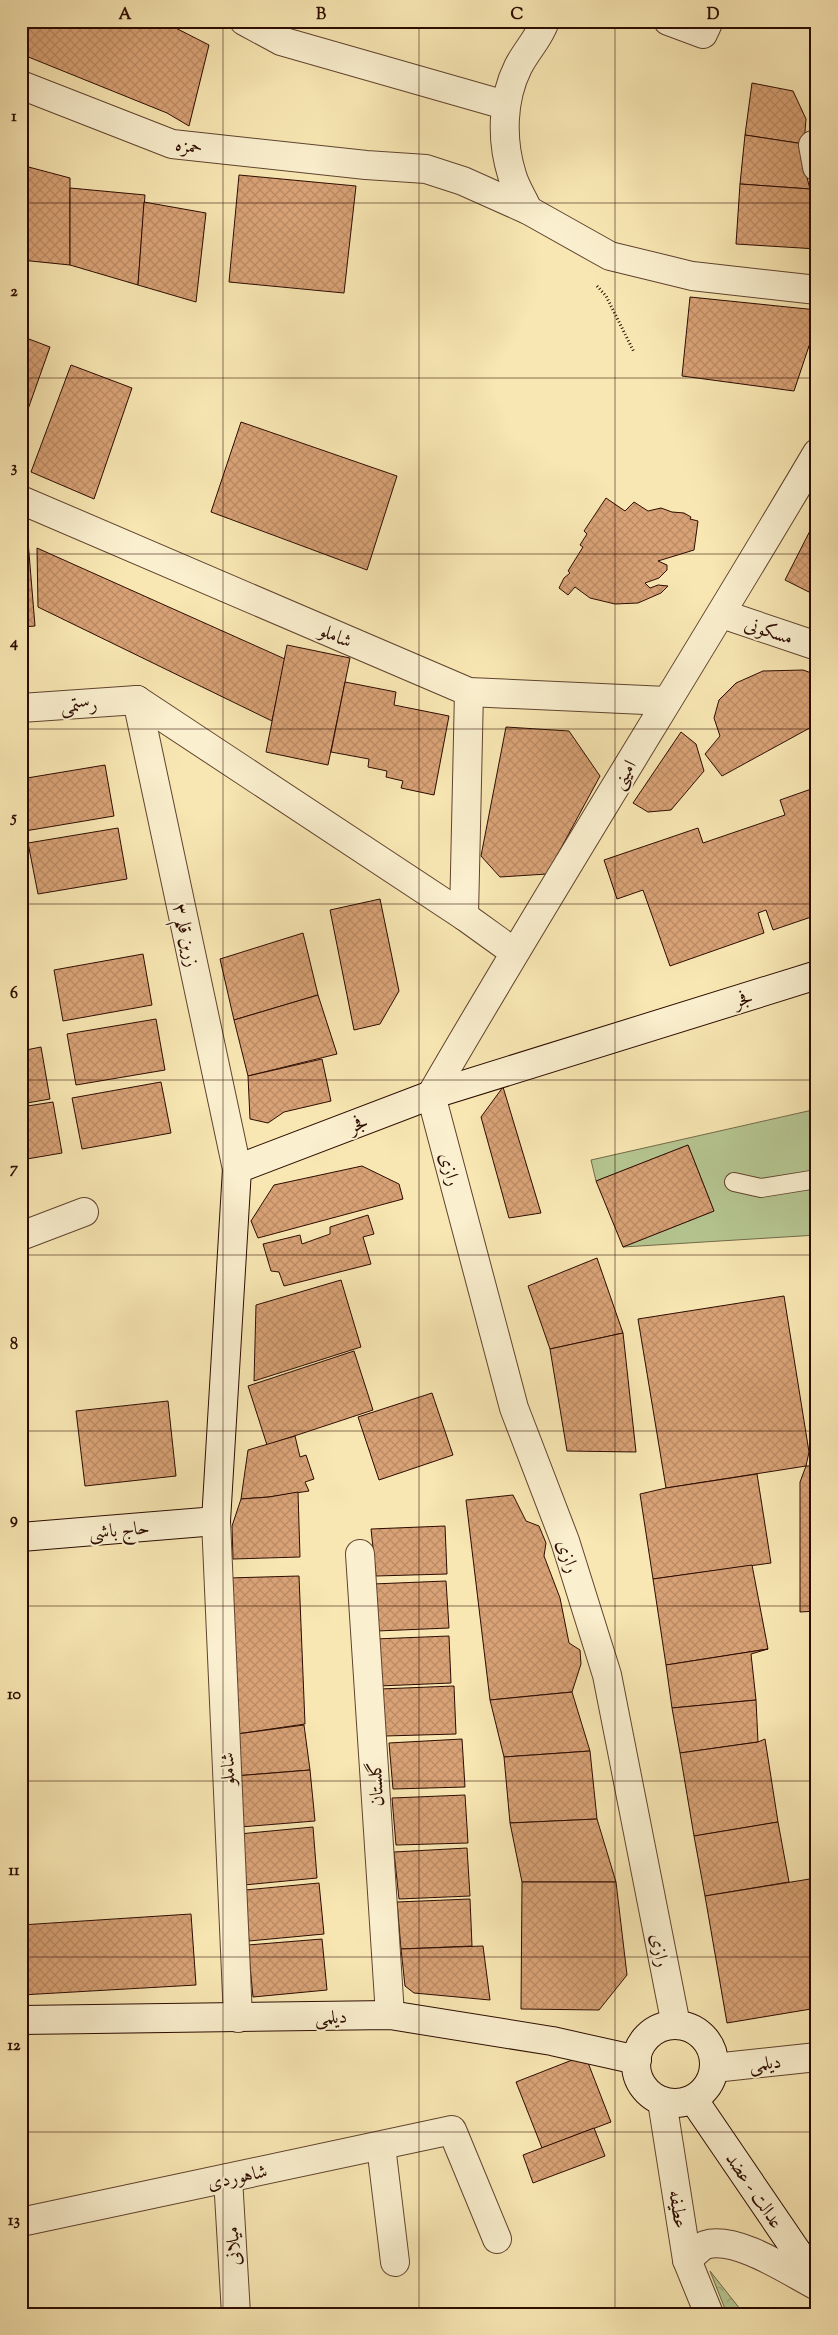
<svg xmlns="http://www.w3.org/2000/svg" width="838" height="2335" font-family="'Sorts Mill Goudy',Amiri,serif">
	<defs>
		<pattern id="park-crowns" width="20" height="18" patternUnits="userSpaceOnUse" patternTransform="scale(1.25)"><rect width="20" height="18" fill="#b6c792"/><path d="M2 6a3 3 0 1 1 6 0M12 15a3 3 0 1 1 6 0" fill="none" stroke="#9daa7c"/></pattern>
		<pattern id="building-cross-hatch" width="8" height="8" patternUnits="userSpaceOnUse" patternTransform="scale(1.25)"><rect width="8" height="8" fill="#d8a276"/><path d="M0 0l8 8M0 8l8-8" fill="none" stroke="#ba8a64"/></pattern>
	</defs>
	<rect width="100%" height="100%" fill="#f8e7b3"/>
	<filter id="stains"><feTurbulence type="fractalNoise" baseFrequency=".004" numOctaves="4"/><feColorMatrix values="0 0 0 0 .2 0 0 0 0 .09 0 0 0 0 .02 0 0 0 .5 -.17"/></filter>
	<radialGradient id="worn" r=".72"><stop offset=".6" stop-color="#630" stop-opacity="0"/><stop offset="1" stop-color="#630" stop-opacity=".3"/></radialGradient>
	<polygon fill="#b6c792" stroke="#726a4a" points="817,1109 817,1235 623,1247 714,1211 688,1145 596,1181 591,1160"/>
	<polygon fill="url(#park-crowns)" stroke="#726a4a" points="710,2271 744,2314 727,2314"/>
	<g fill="url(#building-cross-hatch)" stroke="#2d0c01">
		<polygon points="21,21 162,21 209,45 189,126 167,113 21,54"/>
		<polygon points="752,83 793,91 806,119 804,144 745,135"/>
		<polygon points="745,135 804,144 804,166 810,189 740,184"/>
		<polygon points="21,165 70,178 70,265 21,260 21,219 24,210 21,209"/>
		<polygon points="239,175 356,186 344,293 229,282"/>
		<polygon points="740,184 810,189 817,209 817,249 736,244"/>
		<polygon points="70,188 145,195 138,285 70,265"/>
		<polygon points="144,202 206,213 196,302 138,285"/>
		<polygon points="690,297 817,310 817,322 794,391 682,376"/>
		<polygon points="21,336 50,347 21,429"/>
		<polygon points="71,365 132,388 94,499 31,472"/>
		<polygon points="241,422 397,476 367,570 211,512"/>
		<polygon points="606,498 625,511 634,502 648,511 661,508 672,512 684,513 691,517 690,519 698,521 694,550 658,561 667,565 667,570 659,578 645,583 650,588 658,585 668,586 661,593 638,603 615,604 590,598 575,587 568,595 559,588 564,578 570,573 568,571 583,547 580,545 587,534 584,531"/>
		<polygon points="817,517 817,596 785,580"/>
		<polygon points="28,541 35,626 21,627 21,542"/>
		<polygon points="37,548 285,659 272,721 38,607"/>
		<polygon points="287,645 350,658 328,765 266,752"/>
		<polygon points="803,670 817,675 817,724 722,776 705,754 720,736 714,718 719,700 736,683 763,671"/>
		<polygon points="345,682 396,692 394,705 449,716 434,795 401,788 403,781 386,777 387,771 368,767 369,759 331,752"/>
		<polygon points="506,727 569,731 600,776 547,874 500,877 481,856"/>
		<polygon points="681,732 696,744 704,771 671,810 648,812 633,803"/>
		<polygon points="105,765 114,816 25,831 21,811 21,779"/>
		<polygon points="817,787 817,915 773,930 766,910 758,913 764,933 670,966 643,890 617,899 604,860 698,828 703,843 785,815 780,800"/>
		<polygon points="118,828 127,879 38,894 28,843"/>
		<polygon points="380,899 399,991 380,1024 354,1030 330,910"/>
		<polygon points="303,933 318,995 234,1020 220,959"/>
		<polygon points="143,954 152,1005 63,1021 54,970"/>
		<polygon points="318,995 337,1054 248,1076 234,1020"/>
		<polygon points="156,1019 165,1070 76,1085 67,1034"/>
		<polygon points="41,1047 50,1099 21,1104 21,1051"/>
		<polygon points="322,1059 331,1101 284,1112 268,1123 250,1119 248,1076"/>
		<polygon points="161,1082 171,1133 82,1149 72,1098"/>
		<polygon points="503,1087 541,1213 509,1218 481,1117"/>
		<polygon points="53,1102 62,1153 21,1160 21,1107"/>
		<polygon points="688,1145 714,1211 623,1247 596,1181"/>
		<polygon points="362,1166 399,1184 403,1199 258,1238 251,1221 274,1185"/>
		<polygon points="368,1215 374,1234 363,1237 371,1264 284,1286 279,1272 271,1271 263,1244 300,1235 302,1244 330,1234 330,1227"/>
		<polygon points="597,1258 623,1333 550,1349 528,1286"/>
		<polygon points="341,1280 361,1347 254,1381 256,1305"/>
		<polygon points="784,1296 809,1452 806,1466 666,1488 638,1319"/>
		<polygon points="623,1333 636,1452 567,1451 550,1349"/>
		<polygon points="354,1351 373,1410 267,1445 248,1386"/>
		<polygon points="432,1393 453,1455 379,1480 358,1417"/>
		<polygon points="168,1401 176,1476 85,1486 76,1411"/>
		<polygon points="295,1436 300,1457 306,1455 314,1479 305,1482 309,1491 269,1497 241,1499 248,1450"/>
		<polygon points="806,1466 817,1466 817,1611 800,1612 800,1482"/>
		<polygon points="757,1474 771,1563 653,1579 640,1494 666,1488"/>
		<polygon points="298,1492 300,1557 233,1559 232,1526 241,1499 269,1497"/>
		<polygon points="513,1495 526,1521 539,1526 546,1543 544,1556 560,1598 569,1643 580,1650 581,1664 572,1692 490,1700 466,1500"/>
		<polygon points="445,1526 447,1574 376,1576 371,1529"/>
		<polygon points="752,1565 768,1649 666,1665 653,1579"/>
		<polygon points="299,1576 305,1724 237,1734 228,1578"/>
		<polygon points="446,1581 449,1628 377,1631 373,1584"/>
		<polygon points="449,1636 451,1683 379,1686 375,1639"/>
		<polygon points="768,1649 751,1654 756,1700 672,1708 666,1665"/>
		<polygon points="454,1686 456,1734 385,1736 380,1689"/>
		<polygon points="572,1692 590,1751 504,1757 490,1700"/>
		<polygon points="756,1700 758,1742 680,1753 672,1708"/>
		<polygon points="304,1725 310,1770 235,1776 237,1734"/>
		<polygon points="462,1739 465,1787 393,1789 389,1743"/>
		<polygon points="765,1739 778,1822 694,1836 680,1753 758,1742"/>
		<polygon points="590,1751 597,1819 510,1823 504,1757"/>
		<polygon points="310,1770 315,1821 240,1827 235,1776"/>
		<polygon points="465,1795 468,1843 396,1845 392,1798"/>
		<polygon points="597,1819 616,1882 522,1882 510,1823"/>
		<polygon points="778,1822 789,1882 705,1896 694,1836"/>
		<polygon points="313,1827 317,1878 244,1885 239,1834"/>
		<polygon points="467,1848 470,1896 399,1899 394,1852"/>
		<polygon points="816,1878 817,2008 727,2023 705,1896"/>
		<polygon points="522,1882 616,1882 627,1975 599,2010 521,2009"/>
		<polygon points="319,1883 324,1934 249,1941 245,1890"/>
		<polygon points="470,1899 472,1946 401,1949 397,1902"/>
		<polygon points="191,1914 196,1985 21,1995 21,1925"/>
		<polygon points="322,1939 327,1990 253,1997 248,1945"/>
		<polygon points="483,1946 490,2000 414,1993 405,1986 401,1949"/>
		<polygon points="585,2055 611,2122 542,2148 516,2082"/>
		<polygon points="594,2128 605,2156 533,2183 523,2155"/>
	</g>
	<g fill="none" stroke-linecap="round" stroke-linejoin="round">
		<g stroke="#60432e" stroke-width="20">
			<polyline id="lane" points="734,1182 761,1188 817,1179"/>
		</g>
		<g stroke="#60432e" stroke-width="30">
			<g id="street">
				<polyline points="244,21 281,41 505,105"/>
				<polyline points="668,21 703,34 709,21"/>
				<polyline points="21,85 172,144 366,165 426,169 463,181 528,210 610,256 692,276 817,290"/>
				<polyline points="813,145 817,167"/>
				<path d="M528,210C523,198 515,187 512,175C501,140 502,99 518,67C526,51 540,37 545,21"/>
				<polyline points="21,500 469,692 667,701"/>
				<polyline points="722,614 817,646"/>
				<polyline points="137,700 237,1169"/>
				<polyline points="137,700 464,916 514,952"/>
				<polyline points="21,708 137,700"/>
				<polyline points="464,916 469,692"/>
				<polyline points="21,1236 84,1212"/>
				<polyline points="216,1521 238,2018"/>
				<polyline points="360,1554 390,2015"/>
				<path d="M676,2025L607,1675L565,1541L514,1408L431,1095C556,879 690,668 817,453"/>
				<polyline points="714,2068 817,2057"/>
				<polyline points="662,2101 687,2260 709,2314"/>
				<polyline points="381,2146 395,2262"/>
				<polyline points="228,2178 236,2314"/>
				<polyline points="21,2222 452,2130 497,2239"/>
				<path d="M687,2260C692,2256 699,2248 705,2245C736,2235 790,2272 817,2286"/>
			</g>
		</g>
		<g stroke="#2d0c01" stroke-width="30">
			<g id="secondary">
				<polyline points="21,1537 216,1521 237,1169 431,1095 817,975"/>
				<polyline points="21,2020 390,2015 552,2041 637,2060"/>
				<circle cx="675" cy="2064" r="39"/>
				<polyline points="693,2099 817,2281"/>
			</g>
		</g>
		<g stroke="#2d0c01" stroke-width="3" stroke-dasharray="1 2.5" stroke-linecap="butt">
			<polyline points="816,115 817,103"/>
			<polyline points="597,286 606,296 634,352"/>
		</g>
		<use href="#lane" stroke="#faefce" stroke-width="18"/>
		<use href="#street" stroke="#faefce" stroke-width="28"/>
		<use href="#secondary" stroke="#faefce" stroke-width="28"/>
	</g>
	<path fill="none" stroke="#2d0c01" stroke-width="1" stroke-opacity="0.55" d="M223,21V2314M419,21V2314M615,21V2314M21,203H817M21,378H817M21,554H817M21,729H817M21,904H817M21,1080H817M21,1255H817M21,1431H817M21,1606H817M21,1781H817M21,1957H817M21,2132H817"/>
	<g text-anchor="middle" stroke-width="4" stroke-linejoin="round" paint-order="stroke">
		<g font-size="19" fill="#2d0c01" stroke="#faefce">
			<text transform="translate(189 145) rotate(8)" y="7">حمزه</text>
			<text transform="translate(769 630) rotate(18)" y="7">مسکونی</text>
			<text transform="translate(336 635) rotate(23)" y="7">شاملو</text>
			<text transform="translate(79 704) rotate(-4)" y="7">رستمی</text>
			<text transform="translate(623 774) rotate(-59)" y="7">امینی</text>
			<text transform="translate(187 935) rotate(78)" y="7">زرین قلم ۳</text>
			<text transform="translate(743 998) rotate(-17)" y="7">فجر</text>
			<text transform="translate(358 1123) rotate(-21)" y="7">فجر</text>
			<text transform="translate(451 1169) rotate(75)" y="7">رازی</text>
			<text transform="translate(119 1529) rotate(-5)" y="7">حاج باشی</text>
			<text transform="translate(569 1556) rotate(72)" y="7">رازی</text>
			<text transform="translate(227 1769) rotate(-93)" y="7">شاملو</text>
			<text transform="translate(375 1784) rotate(-94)" y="7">گلستان</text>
			<text transform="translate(661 1950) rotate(79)" y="7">رازی</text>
			<text transform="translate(331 2016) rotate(-1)" y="7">دیلمی</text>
			<text transform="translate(765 2062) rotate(-6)" y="7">دیلمی</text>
			<text transform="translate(237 2176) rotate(-12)" y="7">شاهوردی</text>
			<text transform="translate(755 2190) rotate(56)" y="7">عدالت - عضد</text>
			<text transform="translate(679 2209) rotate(81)" y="7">عطیفه</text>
			<text transform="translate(232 2246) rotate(-93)" y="7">میلانی</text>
		</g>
	</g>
	<rect width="838" height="2335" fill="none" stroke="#f8e7b3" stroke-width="55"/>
	<rect x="28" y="28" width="782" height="2280" fill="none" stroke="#2d0c01" stroke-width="2"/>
	<g font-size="16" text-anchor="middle" font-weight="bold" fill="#2d0c01">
		<text x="125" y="19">A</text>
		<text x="321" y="19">B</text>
		<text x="517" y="19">C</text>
		<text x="713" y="19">D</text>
		<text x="14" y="121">1</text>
		<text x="14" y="296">2</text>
		<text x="14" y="472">3</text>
		<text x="14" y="647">4</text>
		<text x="14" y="822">5</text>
		<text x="14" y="998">6</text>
		<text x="14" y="1173">7</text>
		<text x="14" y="1349">8</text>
		<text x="14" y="1524">9</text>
		<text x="14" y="1699">10</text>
		<text x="14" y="1875">11</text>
		<text x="14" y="2050">12</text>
		<text x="14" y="2225">13</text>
	</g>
	<rect width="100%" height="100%" filter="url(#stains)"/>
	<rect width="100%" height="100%" fill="url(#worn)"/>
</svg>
